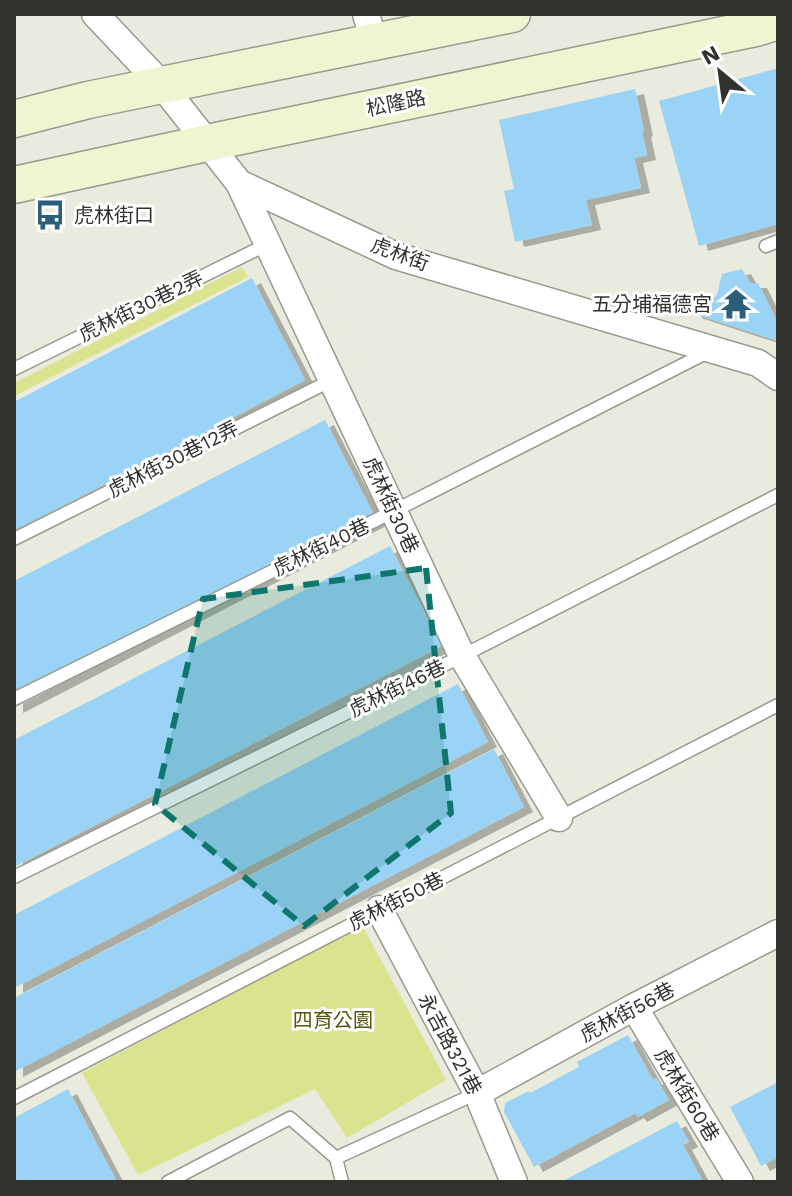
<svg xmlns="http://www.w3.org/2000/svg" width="792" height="1196" font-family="'Work Sans','Noto Sans TC',sans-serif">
	<defs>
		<filter id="shadow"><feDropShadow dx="9" dy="5" stdDeviation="0" flood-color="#0004"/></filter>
	</defs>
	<rect width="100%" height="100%" fill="#e9ebde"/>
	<g fill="#dbe38e">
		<polygon points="242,267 248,277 14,396 14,383"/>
		<polygon points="362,925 446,1080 347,1138 315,1089 138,1175 82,1073"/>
	</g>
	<g fill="#9ad3f5" filter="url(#shadow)">
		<polygon points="778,68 778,224 699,246 659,101"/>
		<polygon points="635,89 644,131 642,132 647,155 634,158 641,188 586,200 592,225 515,242 504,191 514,189 499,120"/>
		<polygon points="742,269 750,283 758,283 778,323 778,341 692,313 717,295 722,274"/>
		<polygon points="252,278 305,380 14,532 14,402"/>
		<polygon points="325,420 377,521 14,708 14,581"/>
		<polygon points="390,546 442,646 14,867 14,740"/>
		<polygon points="458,684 488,742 14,988 14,915"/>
		<polygon points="494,749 524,807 14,1072 14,998"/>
		<polygon points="628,1035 653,1080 656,1078 669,1100 638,1117 635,1113 534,1167 504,1112 505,1103 529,1091 530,1093 579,1067 577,1062"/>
		<polygon points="778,1082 778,1157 761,1166 730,1107"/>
		<polygon points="68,1089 117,1182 14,1182 14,1118"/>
		<polygon points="677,1121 689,1142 683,1145 703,1182 561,1182"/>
	</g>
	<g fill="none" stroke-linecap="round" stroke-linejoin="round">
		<g stroke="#989a8e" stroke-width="15">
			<g id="lane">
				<polyline points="766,246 778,241"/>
				<polyline points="14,369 268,244"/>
				<polyline points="14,539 332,380"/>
				<polyline points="14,699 394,511 710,351"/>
				<polyline points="14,877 462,656 778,495"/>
				<polyline points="14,1098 778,705"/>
				<polyline points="336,1158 342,1182"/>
				<polyline points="168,1182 290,1118 336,1158 477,1093"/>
			</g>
		</g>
		<g stroke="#989a8e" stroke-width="29">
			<g id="street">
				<polyline points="95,14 161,84 239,183 396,256 758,363 778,377"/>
				<polyline points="366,14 374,42"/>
				<polyline points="239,183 462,656 559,818"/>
				<polyline points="379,909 477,1093 514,1182"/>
				<polyline points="634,1007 740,1182"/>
				<polyline points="477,1093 634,1007 778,933"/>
			</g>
		</g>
		<g stroke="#989a8e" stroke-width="39">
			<g id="secondary">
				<polyline points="14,119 88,100 512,14"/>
				<polyline points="14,185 207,143 756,28 778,21"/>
			</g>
		</g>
		<use href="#lane" stroke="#fff" stroke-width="12"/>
		<use href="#street" stroke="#fff" stroke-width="26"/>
		<use href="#secondary" stroke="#f1f4d1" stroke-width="36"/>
	</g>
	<path fill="#0f766e" fill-opacity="0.2" stroke="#0f766e" stroke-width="6" stroke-dasharray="16 10" stroke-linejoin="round" d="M426,568L451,813L304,926L155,804L203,599Z"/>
	<defs>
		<g id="bus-bare" transform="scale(2.4)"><path d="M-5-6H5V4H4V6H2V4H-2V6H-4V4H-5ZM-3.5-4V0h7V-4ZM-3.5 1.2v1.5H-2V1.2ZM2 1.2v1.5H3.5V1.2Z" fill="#2a5e7a" stroke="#fff" stroke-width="2.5" paint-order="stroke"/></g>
		<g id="temple-bare" transform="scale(2.4)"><path d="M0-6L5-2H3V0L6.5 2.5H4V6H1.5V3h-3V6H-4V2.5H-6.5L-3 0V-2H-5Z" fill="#2a5e7a" stroke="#fff" stroke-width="2.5" paint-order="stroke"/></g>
	</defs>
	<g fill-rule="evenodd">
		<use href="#bus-bare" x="50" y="215"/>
		<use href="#temple-bare" x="736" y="304"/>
	</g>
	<g text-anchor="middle" stroke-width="6" stroke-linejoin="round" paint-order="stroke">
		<g font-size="20" fill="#31322d" stroke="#fff">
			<text transform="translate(396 103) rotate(-12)" y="7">松隆路</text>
			<text transform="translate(400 254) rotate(20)" y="7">虎林街</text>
			<text transform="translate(141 306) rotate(-26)" y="7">虎林街30巷2弄</text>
			<text transform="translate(173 459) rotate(-27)" y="7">虎林街30巷12弄</text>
			<text transform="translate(391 505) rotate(65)" y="7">虎林街30巷</text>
			<text transform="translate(321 547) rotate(-26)" y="7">虎林街40巷</text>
			<text transform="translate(397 688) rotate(-26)" y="7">虎林街46巷</text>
			<text transform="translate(396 901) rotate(-27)" y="7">虎林街50巷</text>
			<text transform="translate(627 1012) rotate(-28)" y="7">虎林街56巷</text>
			<text transform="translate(450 1044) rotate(62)" y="7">永吉路321巷</text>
			<text transform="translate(687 1095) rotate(59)" y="7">虎林街60巷</text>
		</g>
		<g font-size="20" fill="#31322d" stroke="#fff" text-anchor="start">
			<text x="74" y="222">虎林街口</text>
			<text x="712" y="311" text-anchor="end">五分埔福德宮</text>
		</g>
		<g font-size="20" fill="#54580c" stroke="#fff">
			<text x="333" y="1027">四育公園</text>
		</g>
	</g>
	<rect width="792" height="1196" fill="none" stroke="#31322d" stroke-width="32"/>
	<g transform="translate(720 72) rotate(331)" stroke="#ffffff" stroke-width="6" paint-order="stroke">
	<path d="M0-6L14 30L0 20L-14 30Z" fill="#31322d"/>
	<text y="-12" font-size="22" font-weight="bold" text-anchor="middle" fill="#31322d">N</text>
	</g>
</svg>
